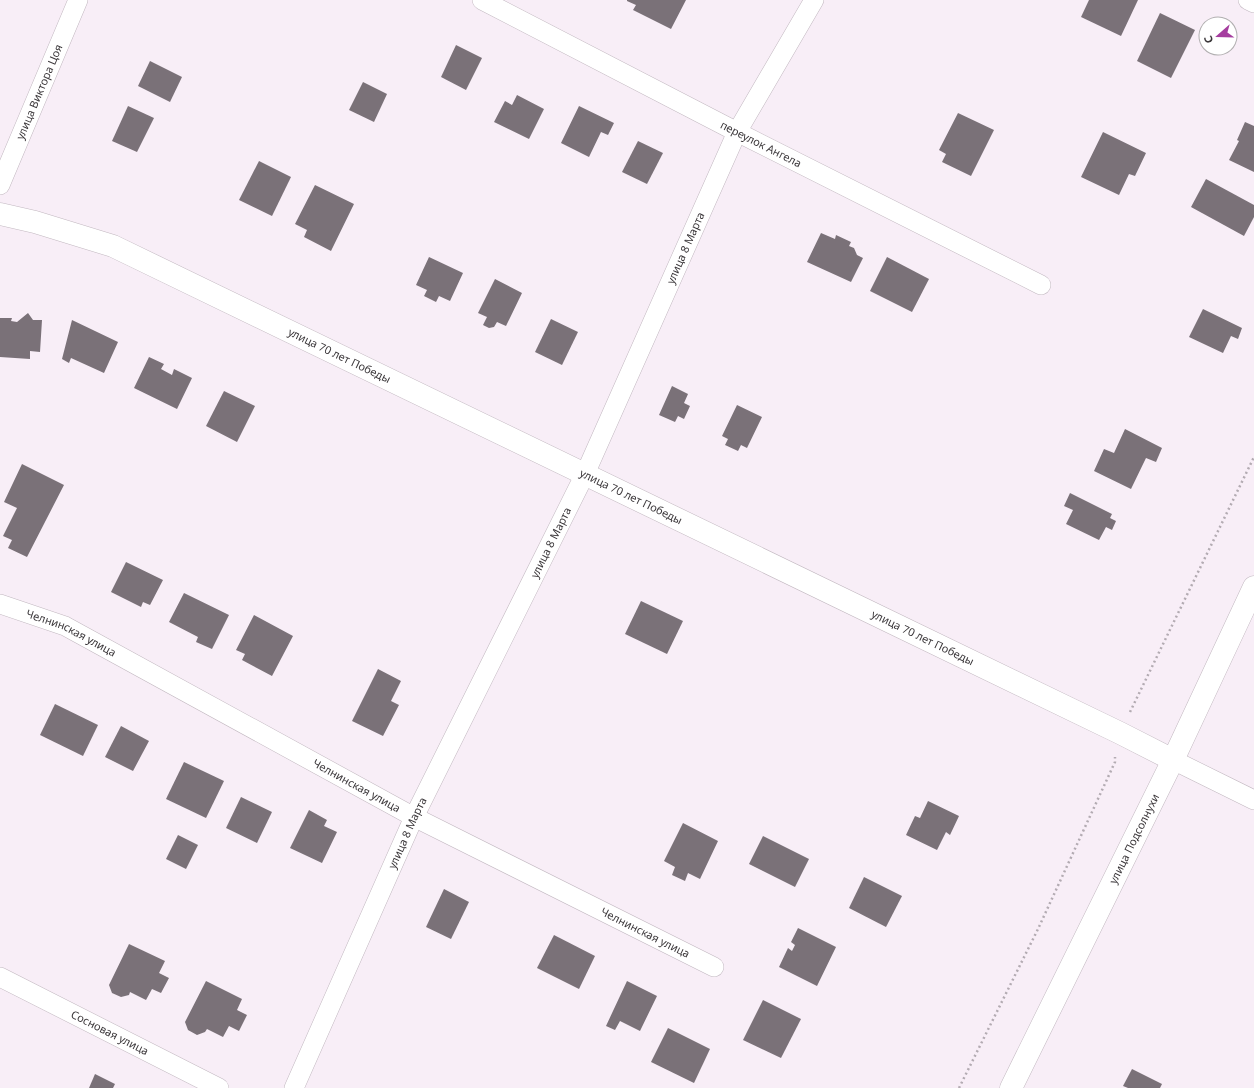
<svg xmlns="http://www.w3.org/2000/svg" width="1254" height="1088" font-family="'Noto Sans',sans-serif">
	<rect width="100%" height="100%" fill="#f8eef7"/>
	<g fill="#7a7178">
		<polygon points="627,0 686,0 671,29 633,10 636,5 627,1"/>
		<polygon points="1089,0 1138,0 1121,36 1081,17"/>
		<polygon points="1160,13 1195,30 1171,78 1137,61"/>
		<polygon points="456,45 482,58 466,90 441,77"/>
		<polygon points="150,61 182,77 170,102 138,86"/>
		<polygon points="363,82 387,94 374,122 349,110"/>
		<polygon points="517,95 544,109 529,139 494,122 505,101 512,105"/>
		<polygon points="128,106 154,118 137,152 112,141"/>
		<polygon points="579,106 614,123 608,135 601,132 589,157 561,143"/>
		<polygon points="958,113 994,130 971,176 942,162 946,154 939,150"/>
		<polygon points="1245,122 1254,126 1254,172 1229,160 1239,141 1237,140"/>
		<polygon points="1103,132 1146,153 1135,176 1129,174 1119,195 1081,177"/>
		<polygon points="638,141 663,153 647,184 622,172"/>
		<polygon points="259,161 291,177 272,216 239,200"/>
		<polygon points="1206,179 1254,205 1254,217 1244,236 1191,207"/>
		<polygon points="315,185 354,204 331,251 304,237 307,230 295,224"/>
		<polygon points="821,233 835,239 836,235 851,242 849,246 854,248 857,255 863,258 851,282 807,262"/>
		<polygon points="429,257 463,273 450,301 439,296 436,302 424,296 427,290 416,285"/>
		<polygon points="887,257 929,279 912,312 870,291"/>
		<polygon points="495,279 522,293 506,326 497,322 494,327 489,328 483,325 487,317 478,313"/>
		<polygon points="1203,309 1242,328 1238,339 1231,336 1223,353 1189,337"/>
		<polygon points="28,313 33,320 42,320 40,352 30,351 30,359 0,357 0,318 12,318 11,321 17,322"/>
		<polygon points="551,319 578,332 562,365 535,352"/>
		<polygon points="72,320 118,342 104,373 71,358 69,363 62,359"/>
		<polygon points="149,357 164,364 161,369 172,375 174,369 192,378 177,409 134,388"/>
		<polygon points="672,386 688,394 684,403 690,406 684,419 678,416 675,422 659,415"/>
		<polygon points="224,391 255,406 237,442 206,426"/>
		<polygon points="737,405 762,417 747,448 741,445 738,451 725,445 728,439 722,436"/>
		<polygon points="1125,429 1162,448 1156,462 1146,458 1131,489 1094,471 1104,449 1114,453"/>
		<polygon points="22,464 64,485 27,557 8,548 12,540 3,536 17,508 4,502"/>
		<polygon points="1070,493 1112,514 1110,518 1116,521 1112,530 1106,527 1099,540 1066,524 1073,510 1064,506"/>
		<polygon points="126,562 163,580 150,605 143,602 141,607 111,592"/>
		<polygon points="184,593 229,615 212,649 196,642 198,637 169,622"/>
		<polygon points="641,601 683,621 667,654 625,634"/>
		<polygon points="254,615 293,636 272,676 242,660 245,654 236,650"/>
		<polygon points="378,669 401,681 391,701 399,705 383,736 352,721"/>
		<polygon points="55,704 98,725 83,756 40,735"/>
		<polygon points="121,726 149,741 133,771 105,757"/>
		<polygon points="184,762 224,781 206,818 166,799"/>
		<polygon points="241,797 272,812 257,843 226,828"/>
		<polygon points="928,801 959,816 950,835 946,832 937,850 906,835 915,816 920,818"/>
		<polygon points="309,810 327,820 324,826 337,832 322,863 290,848"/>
		<polygon points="683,823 718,841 700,879 688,873 685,881 672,875 675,867 664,861"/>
		<polygon points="178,835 198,845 186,869 166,859"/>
		<polygon points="763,836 809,859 795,887 749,864"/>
		<polygon points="864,877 902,896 886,927 849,908"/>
		<polygon points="444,889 469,902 451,939 426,927"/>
		<polygon points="798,928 836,947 817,986 779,967 788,948 792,951 795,945 791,942"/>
		<polygon points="554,935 595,956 579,989 537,968"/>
		<polygon points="129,944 165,961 159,973 169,978 161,993 152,989 146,1000 130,992 129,995 121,997 112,993 109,985"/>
		<polygon points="206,981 242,999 237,1010 247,1015 239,1031 229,1026 223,1037 207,1029 205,1032 197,1035 188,1030 185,1022"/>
		<polygon points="627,981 657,996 640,1031 620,1021 615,1030 606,1026"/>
		<polygon points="763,1000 801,1019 781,1058 743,1040"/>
		<polygon points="668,1028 710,1049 694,1083 651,1062"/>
		<polygon points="1132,1069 1162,1084 1160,1088 1128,1088 1123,1086"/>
		<polygon points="95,1074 115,1084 113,1088 89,1088"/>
	</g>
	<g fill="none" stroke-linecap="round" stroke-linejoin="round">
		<g stroke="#c2b8c0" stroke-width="20">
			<g id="minor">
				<path id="s1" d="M482,0L737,132L1041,285"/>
				<polyline points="1248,0 1254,3"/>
				<path id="s2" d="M0,185L78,0"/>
				<path id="s3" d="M0,604L65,626L414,817L714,967"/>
				<polyline points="1173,760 1254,800"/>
				<path id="s4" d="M0,977L219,1088"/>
				<path id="s5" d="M294,1088L414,817L585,474L737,132L814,0"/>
			</g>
		</g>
		<g stroke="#c2b8c0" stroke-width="23">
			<g id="tertiary">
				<path id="s6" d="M0,214L35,222L113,246L1120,733L1173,760"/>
				<path id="s7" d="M1011,1088L1173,760L1254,587"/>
			</g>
		</g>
		<g stroke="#b3abb2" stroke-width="2.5" stroke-dasharray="2 3" stroke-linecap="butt">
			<polyline points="1130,712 1254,457"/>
			<polyline points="959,1088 1038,929 1115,762 1115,757"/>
		</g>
		<use href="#minor" stroke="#fff" stroke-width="19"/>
		<use href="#tertiary" stroke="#fff" stroke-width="22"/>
	</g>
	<g text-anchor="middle" stroke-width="4" stroke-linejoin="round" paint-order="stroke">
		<g font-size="11" fill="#3b373a" stroke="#fff">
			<text dy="4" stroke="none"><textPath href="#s2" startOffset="101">улица Виктора Цоя</textPath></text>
			<text dy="4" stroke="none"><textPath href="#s1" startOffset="314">переулок Ангела</textPath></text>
			<text dy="4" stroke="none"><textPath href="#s5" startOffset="927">улица 8 Марта</textPath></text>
			<text dy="4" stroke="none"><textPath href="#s6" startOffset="369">улица 70 лет Победы</textPath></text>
			<text dy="4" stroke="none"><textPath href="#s6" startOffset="693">улица 70 лет Победы</textPath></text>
			<text dy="4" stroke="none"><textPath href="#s5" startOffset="603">улица 8 Марта</textPath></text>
			<text dy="4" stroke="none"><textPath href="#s3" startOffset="77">Челнинская улица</textPath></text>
			<text dy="4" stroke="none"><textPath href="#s6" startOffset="1017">улица 70 лет Победы</textPath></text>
			<text dy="4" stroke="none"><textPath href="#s3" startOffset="401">Челнинская улица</textPath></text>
			<text dy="4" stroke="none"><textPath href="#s5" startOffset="279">улица 8 Марта</textPath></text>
			<text dy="4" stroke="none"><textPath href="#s7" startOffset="278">улица Подсолнухи</textPath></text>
			<text dy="4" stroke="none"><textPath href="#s3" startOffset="725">Челнинская улица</textPath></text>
			<text dy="4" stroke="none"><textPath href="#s4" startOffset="123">Сосновая улица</textPath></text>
		</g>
	</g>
	<g transform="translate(1218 36) rotate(250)"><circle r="19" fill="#ffffff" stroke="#b1afb0"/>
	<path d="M0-3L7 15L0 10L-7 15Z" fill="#a53d9f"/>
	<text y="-6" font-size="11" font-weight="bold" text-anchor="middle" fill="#3b373a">С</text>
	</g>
</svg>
